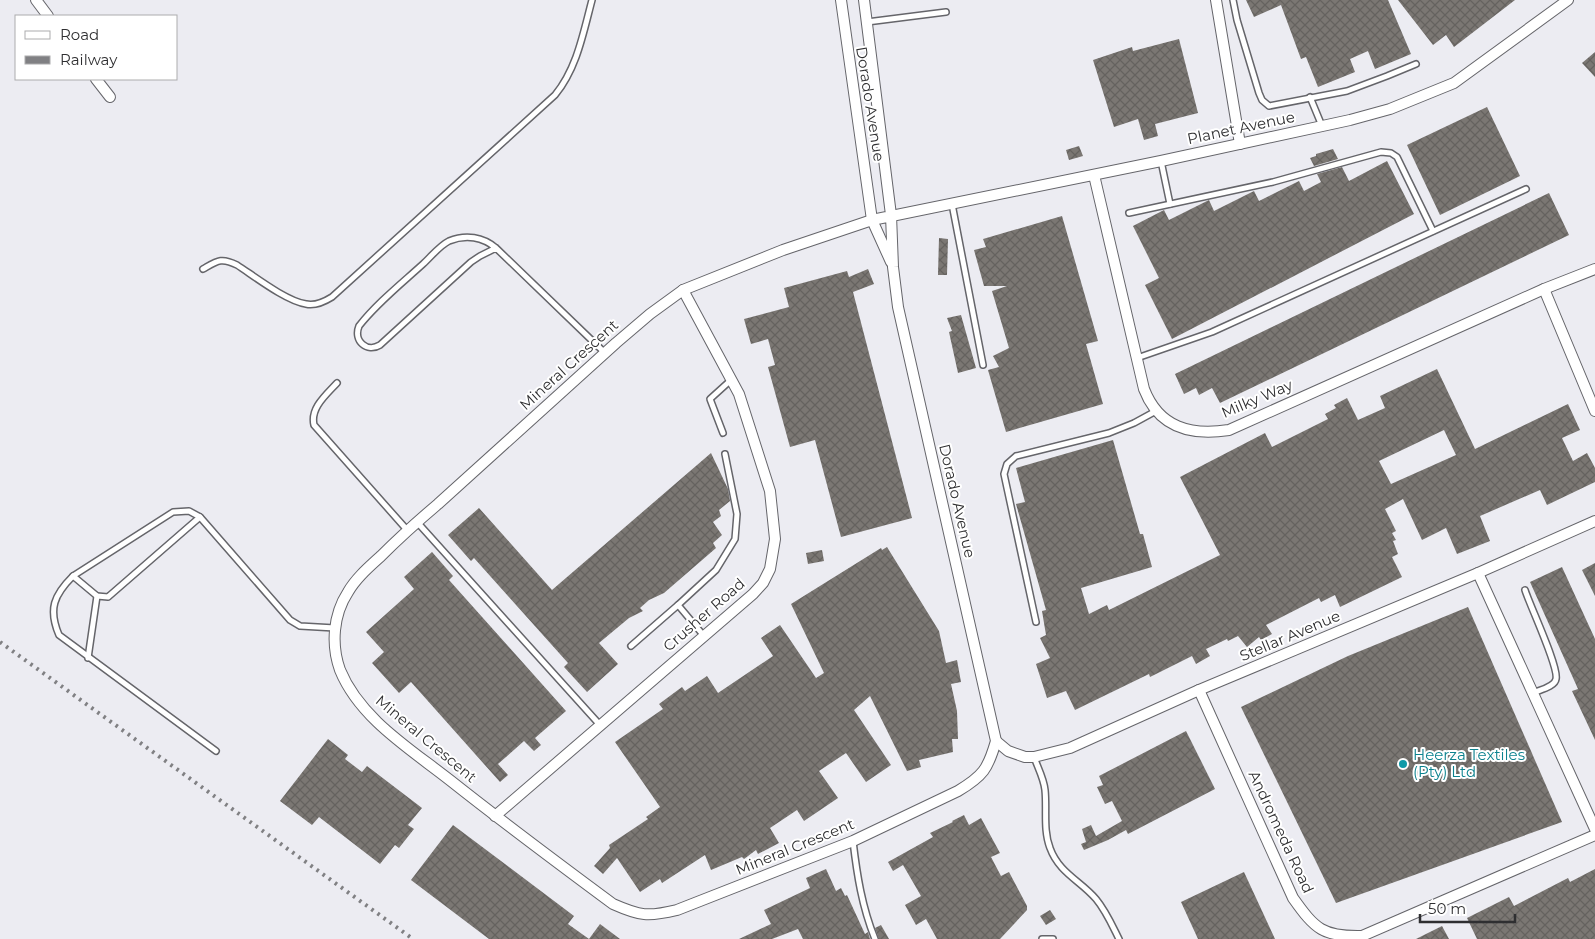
<svg xmlns="http://www.w3.org/2000/svg" width="1595" height="939" font-family="Montserrat,sans-serif">
	<defs>
		<pattern id="building-cross-hatch" width="8" height="8" patternUnits="userSpaceOnUse" patternTransform="scale(1.25)"><rect width="8" height="8" fill="#7b7773"/><path d="M0 0l8 8M0 8l8-8" fill="none" stroke="#65625f"/></pattern>
	</defs>
	<rect width="100%" height="100%" fill="#ececf2"/>
	<g fill="url(#building-cross-hatch)" fill-rule="evenodd">
		<polygon points="1246,0 1388,0 1411,54 1375,69 1368,51 1350,59 1355,72 1318,87 1306,57 1301,59 1281,5 1254,17"/>
		<polygon points="1398,0 1515,0 1454,47 1446,35 1433,45"/>
		<polygon points="1179,39 1198,113 1155,124 1158,136 1144,140 1138,119 1114,127 1093,60 1132,47 1133,51"/>
		<polygon points="1595,52 1595,77 1582,63"/>
		<polygon points="1487,107 1520,176 1440,215 1407,145"/>
		<polygon points="1079,146 1083,156 1069,160 1066,150"/>
		<polygon points="1333,149 1338,159 1314,166 1310,158 1316,156 1316,154"/>
		<polygon points="1387,161 1414,214 1172,339 1145,285 1159,278 1133,226 1164,210 1169,220 1209,200 1214,211 1254,191 1259,201 1299,181 1304,191 1321,182 1317,174 1342,167 1349,181"/>
		<polygon points="1549,193 1569,235 1220,403 1212,388 1199,395 1196,388 1184,394 1175,374"/>
		<polygon points="1062,216 1098,341 1086,344 1103,404 1006,432 988,370 999,367 993,356 1009,348 992,291 1007,286 984,286 974,250 986,247 983,239"/>
		<polygon points="939,238 948,239 947,275 938,275"/>
		<polygon points="868,269 874,284 853,292 912,518 841,537 815,440 790,447 768,367 775,365 768,339 751,344 744,319 789,307 784,288 847,271 849,277"/>
		<polygon points="961,315 976,368 958,373 949,332 952,331 947,318"/>
		<path d="M1437,369L1475,449L1568,404L1580,430L1562,438L1573,461L1587,453L1595,468V482L1547,505L1540,490L1480,516L1490,541L1457,554L1446,528L1422,540L1403,499L1385,509L1396,531L1392,533L1396,540L1393,541L1398,554L1392,557L1402,577L1340,607L1335,595L1321,602L1319,598L1266,625L1272,634L1261,640L1259,637L1247,647L1238,636L1228,641L1227,639L1206,649L1210,656L1196,664L1192,656L1150,677L1149,674L1075,710L1066,691L1047,698L1036,664L1050,658L1040,638L1046,635L1042,611L1046,610L1016,504L1025,502L1016,468L1113,440L1140,534H1143L1152,567L1081,588L1089,614L1107,605L1109,610L1220,555L1180,477L1265,433L1272,447L1328,419L1325,414L1336,408L1334,405L1347,398L1358,420L1385,408L1380,396ZM1444,430L1456,455L1391,484L1379,461Z"/>
		<polygon points="711,453 728,489 730,501 719,510 721,516 713,522 722,535 713,543 716,548 664,593 649,600 640,608 643,611 629,618 599,643 618,664 587,692 564,667 568,663 474,558 471,561 448,535 479,508 552,590"/>
		<polygon points="887,547 939,631 946,663 957,660 961,682 951,684 957,711 958,739 952,739 953,752 919,760 921,767 907,771 870,696 854,710 891,765 866,782 846,753 819,771 838,798 804,821 797,810 770,828 779,843 758,854 756,850 744,859 742,857 711,870 705,855 662,883 660,879 640,892 617,858 603,874 594,866 610,848 609,845 648,819 646,817 660,807 615,742 663,709 659,704 682,687 685,691 707,676 718,693 773,656 761,638 780,625 816,678 824,673 791,604 881,548 882,550"/>
		<polygon points="822,550 824,561 808,564 806,553"/>
		<polygon points="432,552 453,576 449,580 566,711 535,738 541,745 534,751 524,741 498,764 508,775 500,782 411,682 399,693 372,663 384,652 366,632 414,589 404,577"/>
		<polygon points="1595,563 1595,596 1582,570"/>
		<polygon points="1562,567 1595,639 1595,740 1572,691 1578,689 1530,582"/>
		<polygon points="1468,607 1562,822 1336,903 1241,707 1348,656"/>
		<polygon points="1186,731 1215,789 1128,834 1126,830 1108,840 1084,850 1081,844 1086,842 1082,829 1091,825 1096,836 1122,821 1112,801 1105,804 1097,787 1103,785 1099,776"/>
		<polygon points="328,739 348,755 345,759 362,772 367,766 422,808 408,825 414,829 399,848 395,845 380,864 319,817 312,825 280,801"/>
		<polygon points="964,815 969,825 981,818 1000,853 991,857 1001,876 1009,872 1027,906 1027,910 1000,939 937,939 926,919 916,925 905,905 921,896 903,865 893,871 888,862 933,837 930,833 953,822 952,821"/>
		<polygon points="453,825 574,916 568,924 589,939 489,939 411,880"/>
		<polygon points="826,869 836,891 841,888 845,896 847,895 865,934 868,932 870,939 803,939 798,929 772,939 739,939 771,924 764,910 810,888 806,878"/>
		<polygon points="1595,869 1595,939 1477,939 1467,918 1509,897 1514,906 1568,878 1570,882"/>
		<polygon points="1244,872 1275,939 1198,939 1181,902"/>
		<polygon points="1050,910 1056,919 1046,925 1040,916"/>
		<polygon points="600,924 620,939 589,939"/>
		<polygon points="881,925 889,939 879,939 875,928"/>
		<polygon points="1442,926 1449,939 1416,939"/>
	</g>
	<g fill="none" stroke-linecap="round" stroke-linejoin="round">
		<g stroke="#65656a" stroke-width="8">
			<g id="service">
				<polyline points="1233,0 1237,20 1259,93 1262,100 1269,106 1347,91 1387,76 1416,64"/>
				<polyline points="867,22 946,12"/>
				<polyline points="1310,97 1322,126"/>
				<polyline points="1161,161 1170,204"/>
				<polyline points="952,204 983,365"/>
				<polyline points="1129,213 1273,182 1381,152 1391,153 1397,157 1433,231"/>
				<path d="M496,248L480,256L471,262L380,345C367,353 353,341 359,326C377,303 401,284 423,264C431,257 439,246 449,241C466,234 483,237 496,248L605,353"/>
				<path d="M203,269C217,261 221,257 237,265C254,276 286,301 306,304C315,306 324,302 332,297L555,95C577,68 583,34 592,0"/>
				<polyline points="1137,358 1212,332 1526,189"/>
				<path d="M337,383C326,395 310,408 314,425L408,531"/>
				<polyline points="723,433 710,399 731,380"/>
				<polyline points="417,522 600,725"/>
				<polyline points="73,576 97,596 108,597 200,517"/>
				<path d="M1525,590C1530,606 1559,667 1556,679C1555,687 1539,690 1533,693"/>
				<polyline points="1036,622 1004,474 1007,464 1016,456 1109,433 1134,423 1156,411"/>
				<polyline points="704,636 678,605 716,570 735,539 737,514 725,454"/>
				<polyline points="631,646 678,605"/>
				<polyline points="88,658 97,596"/>
				<path d="M216,751L59,635C48,609 54,595 73,576L173,512L189,511L200,517L290,620L300,626L335,628"/>
				<path d="M1034,757C1038,768 1044,779 1045,790C1047,809 1043,830 1050,848C1059,873 1081,881 1096,899C1106,911 1112,925 1119,939"/>
				<path d="M853,841C857,875 862,907 875,939"/>
				<polyline points="1042,939 1053,939"/>
			</g>
		</g>
		<g stroke="#65656a" stroke-width="12">
			<g id="minor">
				<polyline points="36,0 48,16"/>
				<polyline points="841,0 872,220 891,262"/>
				<path d="M864,0L891,215L893,267L898,307L996,741C988,769 983,776 958,791L853,841L677,910C648,917 640,916 613,904C559,864 504,823 451,781C412,750 360,719 340,670C331,645 333,615 348,592C356,578 369,567 381,556C399,538 418,521 438,504C497,450 557,397 616,343L650,314L683,290L783,250L872,220L1161,161L1350,120L1390,109L1454,83L1568,0"/>
				<polyline points="1216,0 1240,144"/>
				<polyline points="96,79 110,97"/>
				<path d="M1094,175L1144,389C1159,428 1191,436 1229,430L1544,289L1595,269"/>
				<polyline points="1544,289 1595,411"/>
				<polyline points="1478,573 1595,829"/>
				<path d="M1199,690L1293,898C1315,929 1323,937 1362,936L1595,835"/>
				<polyline points="996,741 1008,751 1025,757 1034,757 1070,748 1199,690 1478,573 1595,521"/>
				<polyline points="495,816 753,594 763,583 770,569 775,539 770,491 739,394 683,290"/>
			</g>
		</g>
		<use href="#service" stroke="#fff" stroke-width="5"/>
		<use href="#minor" stroke="#fff" stroke-width="10"/>
		<polyline stroke="#808083" stroke-width="4" stroke-dasharray="2.5 5" stroke-linecap="butt" points="0,642 413,939"/>
	</g>
	<circle fill="#0f9aa8" stroke="#fff" stroke-width="2" cx="1403" cy="764" r="5"/>
	<g text-anchor="middle" stroke-width="4" stroke-linejoin="round" paint-order="stroke">
		<g font-size="15" fill="#2f2f31" stroke="#fff">
			<text transform="translate(870 104) rotate(81)" y="5">Dorado Avenue</text>
			<text transform="translate(1241 128) rotate(-12)" y="5">Planet Avenue</text>
			<text transform="translate(569 365) rotate(-42)" y="5">Mineral Crescent</text>
			<text transform="translate(1257 399) rotate(-23)" y="5">Milky Way</text>
			<text transform="translate(957 501) rotate(77)" y="5">Dorado Avenue</text>
			<text transform="translate(704 615) rotate(-41)" y="5">Crusher Road</text>
			<text transform="translate(1290 636) rotate(-23)" y="5">Stellar Avenue</text>
			<text transform="translate(426 739) rotate(40)" y="5">Mineral Crescent</text>
			<text transform="translate(1281 832) rotate(65)" y="5">Andromeda Road</text>
			<text transform="translate(795 847) rotate(-22)" y="5">Mineral Crescent</text>
		</g>
		<g font-size="15" fill="#0d838f" stroke="#fff" text-anchor="start">
			<text x="1413" y="760">Heerza Textiles<tspan x="1413" dy="17">(Pty) Ltd</tspan></text>
		</g>
	</g>
	<rect x="15" y="15" width="162" height="65" fill="#ffffff" stroke="#acacad"/>
	<rect x="25" y="31" width="25" height="8" fill="#ffffff" stroke="#acacad"/>
	<text x="60" y="40" font-size="15" fill="#2f2f31">Road</text>
	<rect x="25" y="56" width="25" height="8" fill="#808083" stroke="#acacad"/>
	<text x="60" y="65" font-size="15" fill="#2f2f31">Railway</text>
	<path d="M1420 914v8h95v-8" fill="none" stroke="#2f2f31" stroke-width="2.5"/>
	<text x="1428" y="914" font-size="15" fill="#2f2f31" stroke="#ffffff" stroke-width="4" paint-order="stroke">50 m</text>
</svg>
